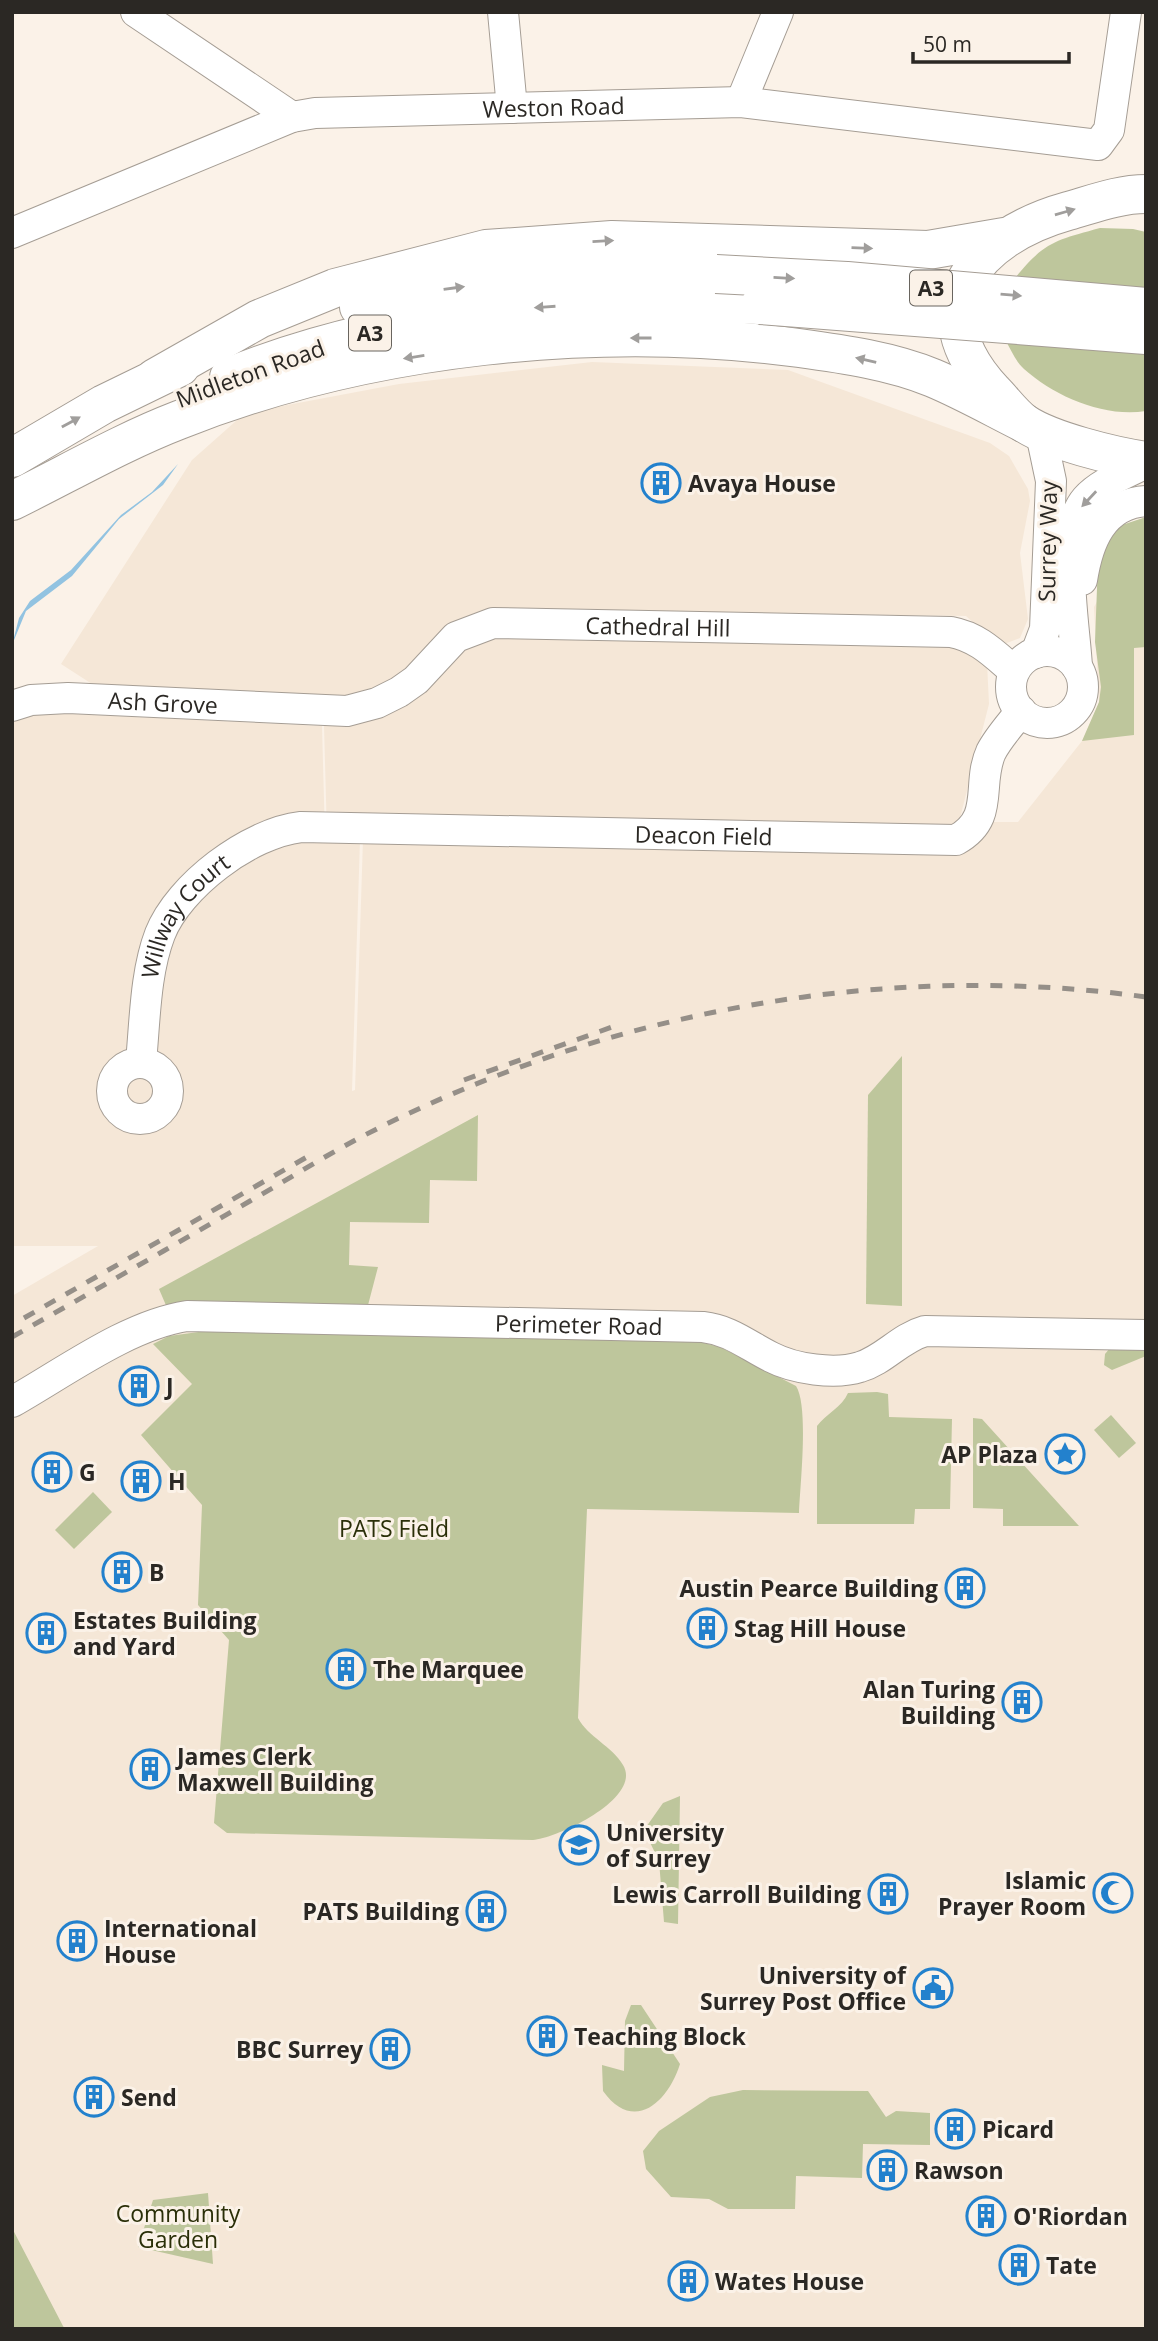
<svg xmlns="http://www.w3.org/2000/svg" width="1158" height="2341" font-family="'Open Sans',sans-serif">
  <rect width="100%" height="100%" fill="#fbf2e8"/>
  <g fill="#f5e7d7">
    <polygon points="592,362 788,370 990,443 1009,456 1028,489 1030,501 1020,553 1028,619 1020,638 999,646 966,616 565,610 482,618 377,691 313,703 92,684 61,664 192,460 245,413 399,384"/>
    <polygon points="1146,517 1146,2329 12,2329 12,1296 98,1246 12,1246 12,717 30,712 322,726 325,837 360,840 352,1091 355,1090 363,839 327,835 324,726 376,714 467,643 505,638 955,643 987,663 989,704 959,822 1018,822 1082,741 1099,703 1094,607"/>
  </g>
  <g fill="#bec69c">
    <path d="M1100,228L1133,229L1146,232V288L1016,277C1045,241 1057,240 1100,228Z"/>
    <path d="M1006,341L1146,354V411C1104,418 1054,396 1024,369C1016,362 1011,350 1006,341Z"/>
    <polygon points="1146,517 1146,647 1134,648 1134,735 1082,741 1099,702 1101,687 1095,642 1098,561 1107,540 1119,526"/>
    <polygon points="902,1056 902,1306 866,1304 868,1095"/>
    <polygon points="478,1115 477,1181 430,1180 429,1223 350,1222 349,1265 378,1267 367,1309 168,1310 159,1289"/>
    <path d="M206,1331L700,1342L720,1347L796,1386C809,1406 800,1486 799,1513L587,1509L578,1718C588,1737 612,1746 623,1765C643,1798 558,1838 533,1840L227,1833L214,1823L229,1640L198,1605L202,1505L141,1435L192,1384L153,1344L169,1336Z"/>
    <polygon points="1146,1344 1146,1356 1112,1370 1104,1365 1105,1354 1110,1348"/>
    <path d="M877,1392L888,1394L889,1417L952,1419L950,1509H915L914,1524H817V1426C826,1414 842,1407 848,1393Z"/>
    <polygon points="1111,1415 1136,1443 1119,1458 1094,1430"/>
    <polygon points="973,1418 982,1419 1079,1526 1003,1526 1003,1509 973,1508"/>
    <polygon points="93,1492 112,1512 74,1549 55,1530"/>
    <polygon points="680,1796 678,1924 664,1922 659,1861 644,1830 663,1803"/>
    <path d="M631,2005H641L680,2064C668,2102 634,2134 603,2091L602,2065L624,2071L625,2021Z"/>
    <polygon points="743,2090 868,2091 886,2117 896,2111 930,2113 930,2145 863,2144 862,2178 796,2176 795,2209 728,2209 709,2199 671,2197 646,2169 643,2151 659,2131 710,2097"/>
    <polygon points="208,2193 213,2264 138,2247 153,2200"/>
    <polygon points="12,2228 63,2326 65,2329 12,2329"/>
  </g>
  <polygon fill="#92c3e1" points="178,464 163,485 119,519 72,576 26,611 12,645 19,618 30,601 71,570 121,515 152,492"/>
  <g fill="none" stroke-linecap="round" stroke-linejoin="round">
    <g stroke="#a59d94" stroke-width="32">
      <g id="minor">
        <polyline points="136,12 292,117"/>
        <polyline points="503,12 512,108"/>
        <polyline points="741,102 778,12"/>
        <path id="s1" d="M12,233L292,117L315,113L741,102L1098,145L1109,130L1126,12"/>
        <path d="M1082,580C1088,542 1102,504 1146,501"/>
        <circle cx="1047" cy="687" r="36"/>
        <polyline points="1036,653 1045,629 1051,481 1040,429"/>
        <path d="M1077,667C1075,625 1057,532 1086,499C1100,483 1127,473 1146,463"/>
        <path id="s2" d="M12,706L31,700L68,698L347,711L377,703L399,692L416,680L456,637L493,623L951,632C978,637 994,654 1014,671"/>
        <path id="s3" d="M141,1062C145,1021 145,973 160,934C179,886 249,833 301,827L956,840C996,818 976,785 991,752C998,738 1011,724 1021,711"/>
        <circle cx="140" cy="1091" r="28"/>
        <path id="s4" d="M12,1402C65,1372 128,1325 187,1316L703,1327C730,1330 747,1345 771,1357C794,1369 835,1375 860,1367C884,1360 900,1338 925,1331L1146,1335"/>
      </g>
    </g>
    <g stroke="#a59d94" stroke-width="40">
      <path id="major" d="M1146,194C1119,194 1093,204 1068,211C975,237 915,308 994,392C1003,401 1013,415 1024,423C1051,441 1113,456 1146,461"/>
    </g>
    <g stroke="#a59d94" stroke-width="40">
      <g id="highway">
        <path d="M359,307C476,279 596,273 716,274"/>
        <path d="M229,377C398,308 580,299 760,305"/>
        <polyline points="155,378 259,319 335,288 486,249 612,240 928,250 1004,237"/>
        <polyline points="12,458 104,404 180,367"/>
        <path d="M12,501C67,474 122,442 179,420C368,345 599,321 799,348C843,354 892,361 933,378C964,391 994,408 1024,423"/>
      </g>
    </g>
    <use href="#minor" stroke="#fff" stroke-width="30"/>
    <use href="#major" stroke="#fff" stroke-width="38"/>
    <use href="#highway" stroke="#fff" stroke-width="38"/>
    <g stroke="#958f88" stroke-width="5" stroke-dasharray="12 12" stroke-linecap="butt">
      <polyline points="464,1080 615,1026"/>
      <polyline points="24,1318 307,1157"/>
      <path d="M12,1337C92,1292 171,1247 250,1201C287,1180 323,1157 361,1137C600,1013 878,960 1146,997"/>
    </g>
    <g stroke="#a59d94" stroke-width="40" stroke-linecap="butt">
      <g id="highway-bridge">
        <polyline points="716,274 847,281 1146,307"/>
        <polyline points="760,305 1146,335"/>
      </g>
    </g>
    <use href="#highway-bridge" stroke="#fff" stroke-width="38"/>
  </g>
  <defs><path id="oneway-solid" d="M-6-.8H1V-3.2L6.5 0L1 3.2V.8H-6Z" transform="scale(1.75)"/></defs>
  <g fill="#a09e9c">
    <use href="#oneway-solid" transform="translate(1065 212) rotate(-16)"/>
    <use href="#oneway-solid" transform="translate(603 241) rotate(-3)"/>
    <use href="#oneway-solid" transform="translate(862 248) rotate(2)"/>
    <use href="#oneway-solid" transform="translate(784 278) rotate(3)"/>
    <use href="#oneway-solid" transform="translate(454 288) rotate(-8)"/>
    <use href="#oneway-solid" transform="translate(1011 295) rotate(5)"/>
    <use href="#oneway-solid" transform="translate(545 307) rotate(176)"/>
    <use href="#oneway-solid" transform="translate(641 338) rotate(180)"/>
    <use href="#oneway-solid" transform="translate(414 357) rotate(171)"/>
    <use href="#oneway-solid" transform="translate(866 360) rotate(-167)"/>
    <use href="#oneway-solid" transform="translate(71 422) rotate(-29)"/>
    <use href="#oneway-solid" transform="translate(1089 499) rotate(133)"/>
  </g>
  <defs>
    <g id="building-ring" transform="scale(2.0125)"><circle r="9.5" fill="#fbf2e8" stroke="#2381cd" stroke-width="1.5"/><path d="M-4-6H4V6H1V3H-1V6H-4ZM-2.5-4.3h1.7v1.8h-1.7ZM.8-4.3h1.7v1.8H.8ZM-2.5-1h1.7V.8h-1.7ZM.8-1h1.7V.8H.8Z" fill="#2381cd"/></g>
    <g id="sight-ring" transform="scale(2.0125)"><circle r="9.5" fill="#fbf2e8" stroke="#2381cd" stroke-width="1.5"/><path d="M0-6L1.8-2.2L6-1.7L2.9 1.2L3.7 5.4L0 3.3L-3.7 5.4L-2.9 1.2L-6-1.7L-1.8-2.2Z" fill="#2381cd"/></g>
    <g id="university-ring" transform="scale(2.0125)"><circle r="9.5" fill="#fbf2e8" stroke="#2381cd" stroke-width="1.5"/><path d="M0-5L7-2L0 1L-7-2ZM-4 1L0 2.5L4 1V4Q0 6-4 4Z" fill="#2381cd"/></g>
    <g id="mosque-ring" transform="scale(2.0125)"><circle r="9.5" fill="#fbf2e8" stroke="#2381cd" stroke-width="1.5"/><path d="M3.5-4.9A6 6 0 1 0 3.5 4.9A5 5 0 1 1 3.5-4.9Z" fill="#2381cd"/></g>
    <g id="civic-ring" transform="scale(2.0125)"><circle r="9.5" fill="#fbf2e8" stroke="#2381cd" stroke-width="1.5"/><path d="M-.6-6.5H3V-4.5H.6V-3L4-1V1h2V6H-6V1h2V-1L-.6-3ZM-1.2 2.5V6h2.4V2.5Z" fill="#2381cd"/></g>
  </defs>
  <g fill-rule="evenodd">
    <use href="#building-ring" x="661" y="483"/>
    <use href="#building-ring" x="139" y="1386"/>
    <use href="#sight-ring" x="1065" y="1454"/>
    <use href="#building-ring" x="52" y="1472"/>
    <use href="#building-ring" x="141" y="1481"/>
    <use href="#building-ring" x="122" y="1572"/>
    <use href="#building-ring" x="965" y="1588"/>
    <use href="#building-ring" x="707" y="1628"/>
    <use href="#building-ring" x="46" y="1633"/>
    <use href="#building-ring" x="346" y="1669"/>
    <use href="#building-ring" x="1022" y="1702"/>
    <use href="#building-ring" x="150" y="1769"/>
    <use href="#university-ring" x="579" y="1845"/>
    <use href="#mosque-ring" x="1113" y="1893"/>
    <use href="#building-ring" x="888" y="1894"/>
    <use href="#building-ring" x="486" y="1911"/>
    <use href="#building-ring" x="77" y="1941"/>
    <use href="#civic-ring" x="933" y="1988"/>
    <use href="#building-ring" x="547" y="2036"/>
    <use href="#building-ring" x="390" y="2049"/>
    <use href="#building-ring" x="94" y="2097"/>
    <use href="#building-ring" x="955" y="2129"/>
    <use href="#building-ring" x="887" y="2170"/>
    <use href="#building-ring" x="986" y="2216"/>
    <use href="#building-ring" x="1019" y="2265"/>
    <use href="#building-ring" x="688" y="2281"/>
  </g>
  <g text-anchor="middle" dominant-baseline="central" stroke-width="6" stroke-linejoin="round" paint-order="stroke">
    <g fill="#fbf2e8" stroke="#69655f" stroke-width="2">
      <rect x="910" y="270.5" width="42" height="35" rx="5"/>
      <rect x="349" y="315.5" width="42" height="35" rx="5"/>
    </g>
    <g font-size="21" font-weight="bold" fill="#2b2824">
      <text x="931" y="288">A3</text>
      <text x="370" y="333">A3</text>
    </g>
    <g font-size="23" fill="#2b2824" stroke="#fbf2e8">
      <text stroke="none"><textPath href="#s1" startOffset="565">Weston Road</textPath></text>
      <text transform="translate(250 373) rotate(-20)">Midleton Road</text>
      <text transform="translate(1047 541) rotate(-89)">Surrey Way</text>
      <text stroke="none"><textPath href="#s2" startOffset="676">Cathedral Hill</textPath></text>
      <text stroke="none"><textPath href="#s2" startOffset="152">Ash Grove</textPath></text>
      <text stroke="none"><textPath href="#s3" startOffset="716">Deacon Field</textPath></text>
      <text stroke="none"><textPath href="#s3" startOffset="158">Willway Court</textPath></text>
      <text stroke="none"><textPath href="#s4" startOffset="588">Perimeter Road</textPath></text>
    </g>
    <g font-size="23" font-weight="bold" fill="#2b2824" stroke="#fbf2e8" text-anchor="start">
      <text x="688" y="483">Avaya House</text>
      <text x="166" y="1386">J</text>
      <text x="1038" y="1454" text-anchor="end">AP Plaza</text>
      <text x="79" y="1472">G</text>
      <text x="168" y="1481">H</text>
      <text x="149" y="1572">B</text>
      <text x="938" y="1588" text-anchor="end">Austin Pearce Building</text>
      <text x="73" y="1620">Estates Building<tspan x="73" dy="26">and Yard</tspan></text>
      <text x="734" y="1628">Stag Hill House</text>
      <text x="373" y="1669">The Marquee</text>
      <text x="995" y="1689" text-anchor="end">Alan Turing<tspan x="995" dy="26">Building</tspan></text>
      <text x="177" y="1756">James Clerk<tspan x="177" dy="26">Maxwell Building</tspan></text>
      <text x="606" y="1832">University<tspan x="606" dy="26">of Surrey</tspan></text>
      <text x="1086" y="1880" text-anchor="end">Islamic<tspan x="1086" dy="26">Prayer Room</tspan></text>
      <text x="861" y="1894" text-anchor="end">Lewis Carroll Building</text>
      <text x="459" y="1911" text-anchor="end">PATS Building</text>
      <text x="104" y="1928">International<tspan x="104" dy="26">House</tspan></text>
      <text x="906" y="1975" text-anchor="end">University of<tspan x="906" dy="26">Surrey Post Office</tspan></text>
      <text x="574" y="2036">Teaching Block</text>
      <text x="363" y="2049" text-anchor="end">BBC Surrey</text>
      <text x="121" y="2097">Send</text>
      <text x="982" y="2129">Picard</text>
      <text x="914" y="2170">Rawson</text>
      <text x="1013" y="2216">O'Riordan</text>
      <text x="1046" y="2265">Tate</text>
      <text x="715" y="2281">Wates House</text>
    </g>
    <g font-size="23" fill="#2a2f08" stroke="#fbf2e8">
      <text x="394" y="1528">PATS Field</text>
      <text x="178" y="2213">Community<tspan x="178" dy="26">Garden</tspan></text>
    </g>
  </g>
  <rect width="1158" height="2341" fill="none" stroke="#2b2824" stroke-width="28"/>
  <path d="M913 52v10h156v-10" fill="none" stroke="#2b2824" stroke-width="3.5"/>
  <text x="923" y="52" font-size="21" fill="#2b2824" stroke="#fbf2e8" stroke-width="5" paint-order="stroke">50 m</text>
</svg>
